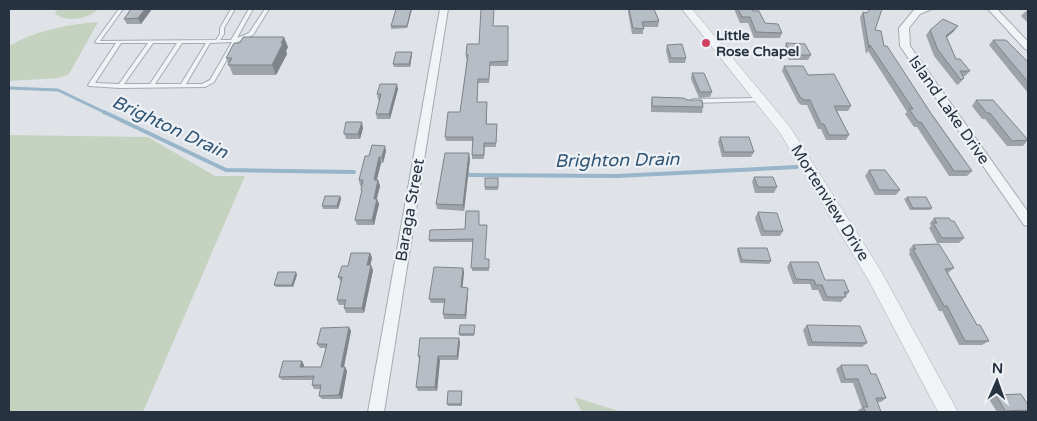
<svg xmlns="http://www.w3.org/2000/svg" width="1037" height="421" font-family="'Varela Round',sans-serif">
  <rect width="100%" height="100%" fill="#dfe3e8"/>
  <g fill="#c6d2c0">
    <path d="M57,9H98C89,19 67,23 55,14Z"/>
    <path d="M98,22L69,74L59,78L9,81V46C34,31 68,24 98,22Z"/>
    <polygon points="9,135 148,137 215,176 245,176 143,412 9,412"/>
    <polygon points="574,397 622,412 582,412"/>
  </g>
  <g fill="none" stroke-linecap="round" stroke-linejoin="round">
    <polyline stroke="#99b5c9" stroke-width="3" points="9,88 58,90 106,113"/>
    <g stroke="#99b5c9" stroke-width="4">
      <polyline points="104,112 226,170 354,172"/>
      <polyline points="464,175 617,176 797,167"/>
    </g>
    <g stroke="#a4aab2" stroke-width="2">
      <g id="service">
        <path d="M119,9H123L100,41L216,40L220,34V28L231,9H235L224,28V34L220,40H231L249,9H253L237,38L249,33L265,9H269L253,35L237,42L214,82L205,87L120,88L89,86L88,85L116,43H97L95,42ZM232,42L210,80L202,84H186L210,43ZM121,43H148L119,84L95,83ZM153,43H177L150,84H124ZM182,43H206L181,84H155Z"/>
        <polygon points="761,98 763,99 763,101 693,103 690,101 693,99"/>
      </g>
    </g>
    <g stroke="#a4aab2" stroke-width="2">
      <g id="minor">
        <polygon points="440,9 448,9 384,412 368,412"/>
        <polygon points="919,9 932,9 920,14 909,28 910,46 1028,212 1028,226 1024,225 900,46 899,28 914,10"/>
        <polygon points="988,9 997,9 1028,42 1028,50 1025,49"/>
      </g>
    </g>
    <g stroke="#a4aab2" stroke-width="1">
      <polygon id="tertiary" points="682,9 692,9 790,127 881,271 958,412 938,412 869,281 780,133"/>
    </g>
    <use href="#service" fill="#f1f4f7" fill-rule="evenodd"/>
    <use href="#minor" fill="#f1f4f7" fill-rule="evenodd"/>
    <use href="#tertiary" fill="#f1f4f7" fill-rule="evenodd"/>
  </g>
  <g fill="#9da3a9">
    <polygon points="131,9 152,9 141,24 127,24 124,19"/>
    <polygon points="412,9 407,28 391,29 391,26"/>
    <polygon points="628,9 654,9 659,21 658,27 643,27 643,34 632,34 628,12"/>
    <polygon points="734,9 752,9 765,23 782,33 780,38 754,38 748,23 740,23"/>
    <polygon points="1026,11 1028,11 1028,23 1021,16"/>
    <polygon points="863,12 875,30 884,46 972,171 967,176 949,176 917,127 914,127 905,114 907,112 868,51 866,54 860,17"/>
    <polygon points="494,26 508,26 508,66 490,66 489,83 478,83 477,102 487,106 487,124 497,124 496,147 485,147 484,159 472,159 472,141 446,141 445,137 460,112 467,59 466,59 466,55 479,44"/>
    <polygon points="930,30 954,31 946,38 956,59 970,71 965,76 963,76 964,78 959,84 957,85 934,56 926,35"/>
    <polygon points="993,40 1028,62 1028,93 989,45"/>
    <polygon points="786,43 811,55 808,60 789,60 784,49"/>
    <polygon points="667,45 686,58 685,63 669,63 666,51"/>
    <polygon points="288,47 286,51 287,54 276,75 233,75 226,58"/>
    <polygon points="412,52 412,54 410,67 394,67 393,64"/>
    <polygon points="784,66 808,75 851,106 848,111 837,111 849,135 846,140 826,140 821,129 818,129 807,105 801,105 798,102 782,71"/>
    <polygon points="692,73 712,92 710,97 699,98 691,79"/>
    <polygon points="398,89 390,119 377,119 376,114 379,100 378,100 377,94"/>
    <polygon points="652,97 688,100 703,107 702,113 651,112 651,103"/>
    <polygon points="976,100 1028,140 1023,146 1007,146 985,119 982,119 972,106"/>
    <polygon points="363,128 360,139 346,139 344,131"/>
    <polygon points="720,137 754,152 751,157 722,157 718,142"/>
    <polygon points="386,151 383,163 381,163 377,180 378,180 380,186 377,199 379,204 374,225 357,225 355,220 362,193 361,190 362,186 360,186 359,180 369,156"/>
    <polygon points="470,159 464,211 437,209 436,204"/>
    <polygon points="869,170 900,190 896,195 875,195 865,176"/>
    <polygon points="754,177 777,187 774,193 755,193 752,182"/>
    <rect x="485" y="178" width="13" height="12"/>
    <polygon points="340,196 341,199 338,209 323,209 322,206"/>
    <polygon points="907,197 932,208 930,210 910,210 904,199"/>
    <polygon points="758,212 783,231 780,236 761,236 755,218"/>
    <polygon points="934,218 964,238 959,243 937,243 929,228 931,226 930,223"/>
    <polygon points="479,225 485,259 489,259 489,271 472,271 473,242 430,242 429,240"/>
    <polygon points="913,245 954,268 948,273 977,325 989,341 982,345 959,345 942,311 939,311 909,254 910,252 909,250"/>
    <polygon points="738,248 771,261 769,264 740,263 737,250"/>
    <polygon points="370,253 372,258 370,265 373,270 364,313 346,313 344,308 345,305 339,305 337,300 341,282 338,277 348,266"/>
    <polygon points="790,262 825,280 849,292 841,302 823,301 818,290 812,290 810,284 793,284 787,267"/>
    <polygon points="463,268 464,273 462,287 468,292 466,319 444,319 443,314 444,303 431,303 429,299"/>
    <polygon points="297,275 293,287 276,287 274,285"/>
    <polygon points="807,325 867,343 862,347 808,346 803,330"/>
    <polygon points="349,327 351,331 344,367 345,367 347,371 342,399 322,399 319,396 321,389 314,389 312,385 313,380 282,380 279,377 304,365 304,367 321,367 326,348 320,348 317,344"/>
    <polygon points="475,327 474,336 460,336 459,334"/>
    <polygon points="460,342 458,360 440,360 437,391 418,391 416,387 419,360 418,356"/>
    <polygon points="841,365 871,374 886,398 881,402 877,402 881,412 859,412 858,410 862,408 853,383 841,383 836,369"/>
    <polygon points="462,393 462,406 448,406 447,404"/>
    <polygon points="996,395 1028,405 1028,411 1026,412 997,412 989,399"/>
  </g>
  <g fill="#7f848a">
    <polygon points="145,9 152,9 141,24 138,18"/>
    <polygon points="411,9 412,9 407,28 407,26"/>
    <polygon points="958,26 954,31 942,41 946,36"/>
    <polygon points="284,37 288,47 286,51 287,54 276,75 272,65"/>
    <polygon points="412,52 412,54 410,67 409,64"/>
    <polygon points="397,84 398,89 390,119 389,114"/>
    <polygon points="362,122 363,128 360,139 358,134"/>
    <polygon points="385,146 386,151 383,163 382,157"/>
    <polygon points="469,153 470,159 464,211 463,205"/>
    <polygon points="379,157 381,163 375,186 374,180"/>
    <polygon points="378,180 380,186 375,204 374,199"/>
    <polygon points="340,196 341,199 338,209 337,206"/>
    <polygon points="377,199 379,204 374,225 372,220"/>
    <polygon points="370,253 372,258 369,270 367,265"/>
    <polygon points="371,265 373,270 364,313 362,308"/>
    <polygon points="463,268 464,273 462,292 461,287"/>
    <polygon points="296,272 297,275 293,287 292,285"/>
    <polygon points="468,288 468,292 466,319 465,315"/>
    <polygon points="349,327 351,331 343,371 341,367"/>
    <polygon points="459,338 460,342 458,360 457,356"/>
    <polygon points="438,356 440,360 437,391 435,387"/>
    <polygon points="302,361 304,365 303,371 300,367"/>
    <polygon points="345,367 347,371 342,399 339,395"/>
  </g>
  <g fill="#b6bdc5" stroke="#7f848a">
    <polygon points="131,9 145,9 138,18 124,19"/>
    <polygon points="396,9 411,9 407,26 391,26"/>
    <polygon points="481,9 494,9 493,26 508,26 508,61 490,62 489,79 478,79 477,102 487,102 486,124 497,124 496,143 484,143 484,155 472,155 473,137 445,137 448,112 460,112 468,55 466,55 467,44 479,44"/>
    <polygon points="629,9 654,9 659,21 642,22 644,29 633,28"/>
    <polygon points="738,9 752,9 753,11 759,11 765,23 778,24 782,33 756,32 750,17 742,17"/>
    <polygon points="870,9 882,9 875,30 881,31 884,46 887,46 932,115 972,171 954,171 921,122 918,122 909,109 913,109 870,45 869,48 863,12 867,13"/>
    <polygon points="943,19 958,26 946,36 956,59 960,59 970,71 960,71 964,78 961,80 938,50 930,30"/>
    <polygon points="243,37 284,37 281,43 283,43 272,65 228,65 232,58 226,58 234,43 240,43"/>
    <polygon points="993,40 1006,40 1028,62 1028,82"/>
    <polygon points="786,43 805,44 811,55 791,55"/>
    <polygon points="682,44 686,58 671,58 667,45"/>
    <polygon points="396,52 412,52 409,64 393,64"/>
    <polygon points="784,66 803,66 808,75 834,74 851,106 834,106 849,135 829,135 824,124 821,124 810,100 804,100 800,97"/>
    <polygon points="692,73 704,73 712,92 700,92"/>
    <polygon points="380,84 397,84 389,114 376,114 381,94 377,94"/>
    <polygon points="652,97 683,98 688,100 702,100 703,107 652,106"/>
    <polygon points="976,100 993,100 1028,140 1012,141 990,113 987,113"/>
    <polygon points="346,122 362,122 358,134 344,134 344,131"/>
    <polygon points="720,137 749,137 754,152 724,152"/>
    <polygon points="372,145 385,146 382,157 379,157 374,180 378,180 374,199 377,199 372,220 355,220 362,190 361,190 363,180 359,180 365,156 369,156"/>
    <polygon points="445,153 469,153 463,205 436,204"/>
    <polygon points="869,170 885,170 900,190 879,190"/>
    <polygon points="754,177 773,177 777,187 758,187"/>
    <rect x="485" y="178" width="13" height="9"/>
    <polygon points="325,196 340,196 337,206 322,206"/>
    <polygon points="907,197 926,197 932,208 913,208"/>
    <polygon points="466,211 479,211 479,225 487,225 485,259 489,259 489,268 471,268 473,239 429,240 430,230 465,229"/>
    <polygon points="758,212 777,213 783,231 764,231"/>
    <polygon points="934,218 949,218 951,221 954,221 964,238 942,238 933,223 937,223"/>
    <polygon points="939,244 954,268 945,269 977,325 980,325 989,341 965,341 947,306 944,306 913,249 916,249 913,245"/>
    <polygon points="738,248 767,248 771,261 742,260"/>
    <polygon points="351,253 370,253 367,265 371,265 362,308 344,308 346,300 337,300 342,277 338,277 342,266 348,266"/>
    <polygon points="790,262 818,262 825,280 844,280 849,292 844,292 846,297 827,297 822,285 816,285 814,280 796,279"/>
    <polygon points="434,267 463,268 461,287 468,288 465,315 443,314 445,299 429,299"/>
    <polygon points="278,272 296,272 292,285 274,285"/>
    <polygon points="460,325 475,325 474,334 459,334"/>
    <polygon points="807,325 860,326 867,343 812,342"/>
    <polygon points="349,327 341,367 345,367 339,395 319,396 321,385 312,385 314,376 279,377 283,361 302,361 300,367 321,367 327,344 317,344 321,328"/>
    <polygon points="420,338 459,338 457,356 438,356 435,387 416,387 420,356 418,356"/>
    <polygon points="841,365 867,365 871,374 876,374 886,398 876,398 881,412 866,412 863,407 868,407 858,379 845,379"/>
    <polygon points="448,391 462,391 461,404 447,404"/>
    <polygon points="1021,394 1028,405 1028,410 1005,411 996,395"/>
  </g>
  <circle fill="#d04164" stroke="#eef2f6" stroke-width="2" cx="706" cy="43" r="5"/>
  <g text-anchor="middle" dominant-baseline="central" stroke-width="4.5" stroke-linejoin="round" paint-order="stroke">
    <g font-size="14" font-weight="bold" fill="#273240" stroke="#eef2f6" text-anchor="start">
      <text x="716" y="35">Little<tspan x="716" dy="16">Rose Chapel</tspan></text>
    </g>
    <g font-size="16" fill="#273240" stroke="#eef2f6">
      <text transform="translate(949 110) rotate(55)">Island Lake Drive</text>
      <text transform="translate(830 203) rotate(58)">Mortenview Drive</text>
      <text transform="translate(410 210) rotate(-80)">Baraga Street</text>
    </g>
    <g font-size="18" font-style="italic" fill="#315574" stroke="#eef2f6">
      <text transform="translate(170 127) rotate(25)">Brighton Drain</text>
      <text transform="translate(617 160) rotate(-1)">Brighton Drain</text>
    </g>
  </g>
  <rect width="1037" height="421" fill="none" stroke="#273240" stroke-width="20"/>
  <g transform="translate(997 381) rotate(2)" stroke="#eef2f6" stroke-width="4" paint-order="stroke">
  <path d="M0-4L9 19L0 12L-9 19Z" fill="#273240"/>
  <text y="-8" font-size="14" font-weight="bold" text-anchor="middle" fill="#273240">N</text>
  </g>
</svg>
